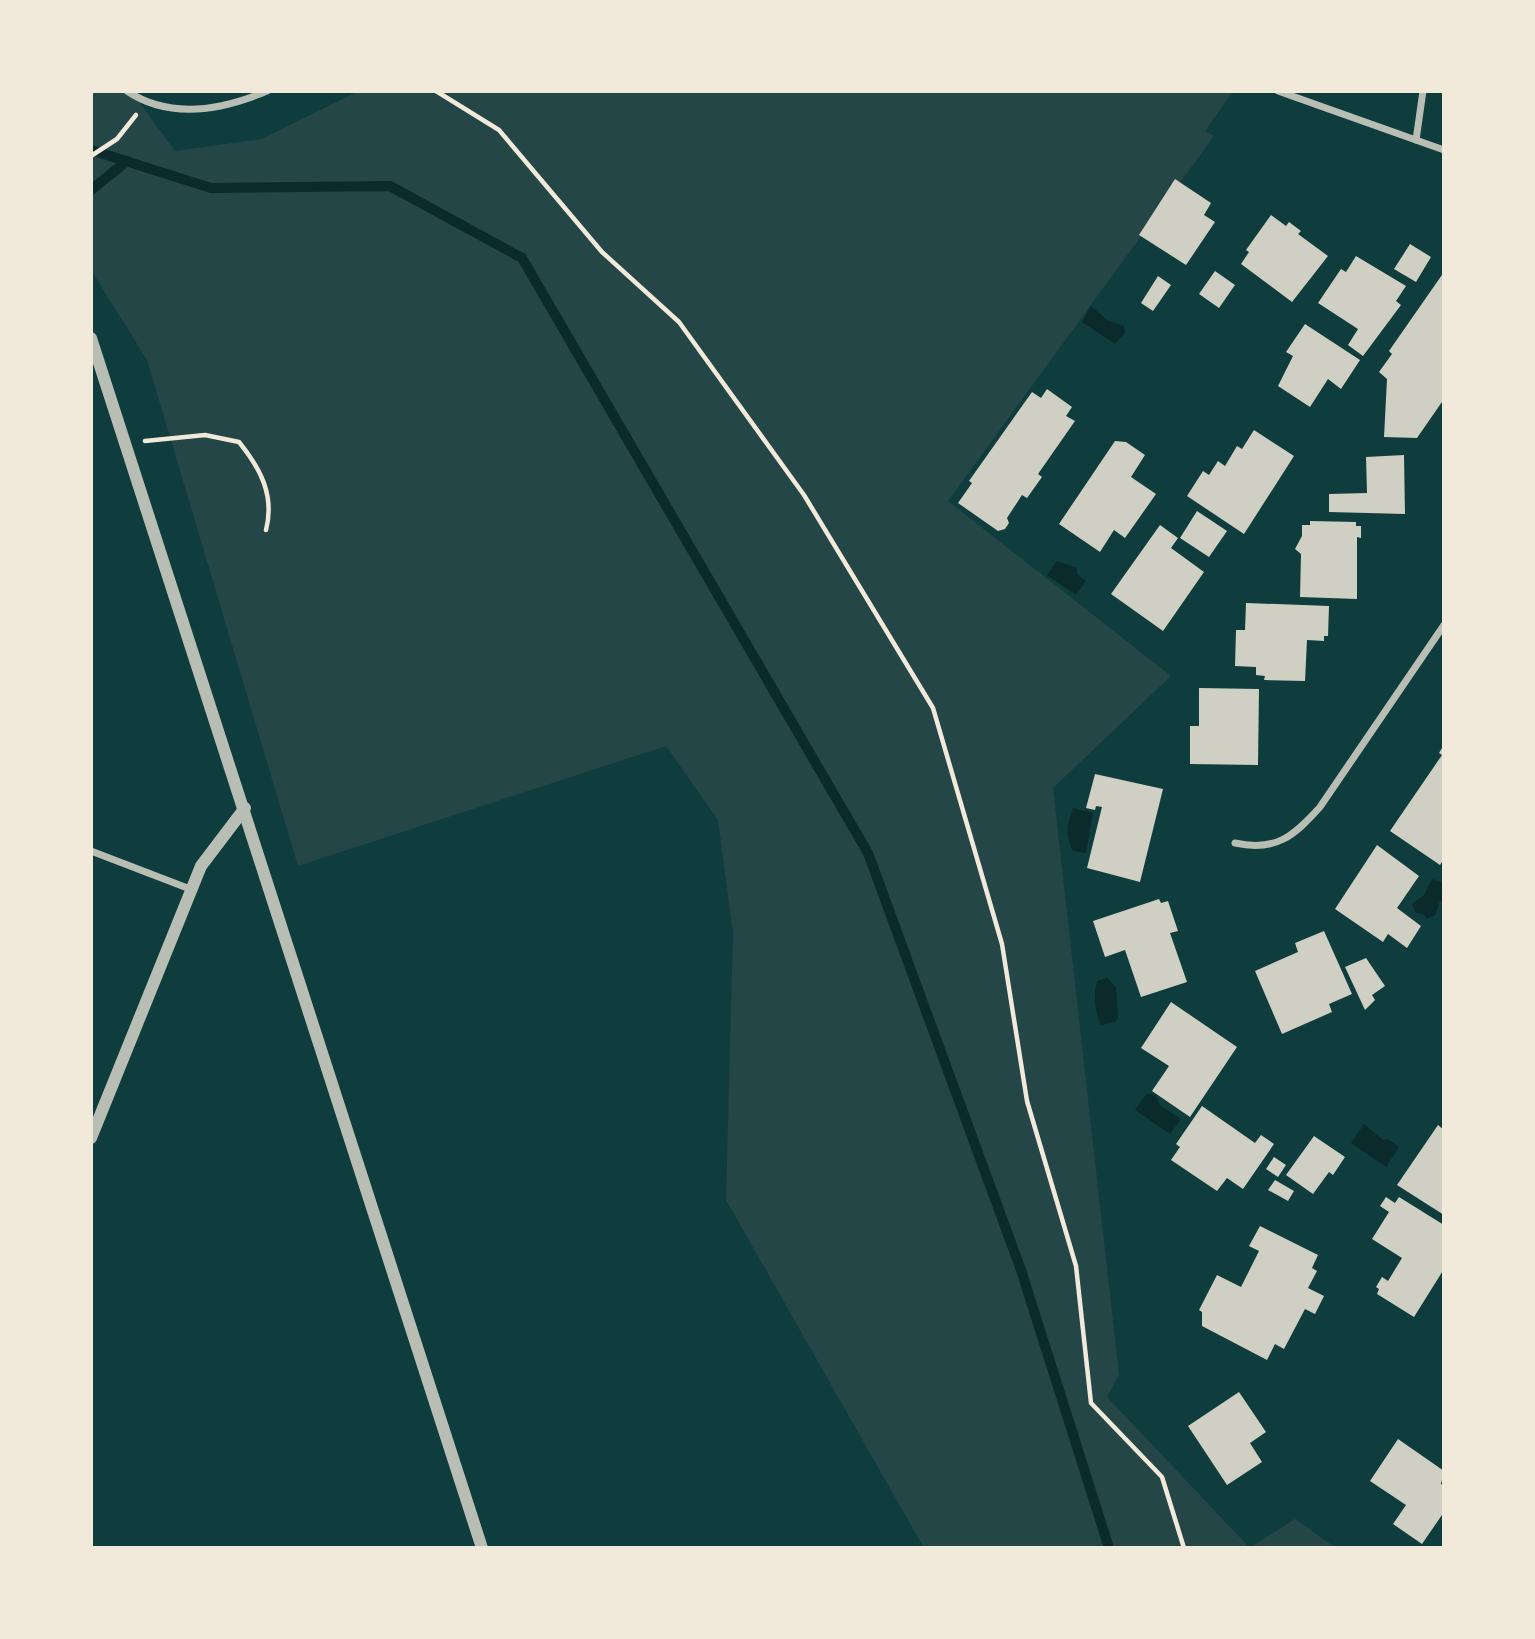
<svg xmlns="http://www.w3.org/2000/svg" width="1535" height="1639" font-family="'IBM Plex Sans',sans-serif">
  <rect width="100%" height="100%" fill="#0f3d3e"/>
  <polygon fill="#244646" points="91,91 131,91 175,151 262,139 359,91 1232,92 1205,131 1214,136 948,501 1171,676 1053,788 1119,1375 1107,1397 1250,1548 1295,1519 1336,1548 924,1548 726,1200 733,933 718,820 666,746 298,866 147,360 91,270"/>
  <g fill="#0a2a2b">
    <polygon points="1091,306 1107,320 1124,326 1125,333 1115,344 1082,322"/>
    <polygon points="1057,561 1077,568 1077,574 1086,581 1076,595 1047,575"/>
    <path d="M1073,808L1093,813L1086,853L1073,851C1065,834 1067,825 1073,808Z"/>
    <polygon points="1432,879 1444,883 1444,900 1440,901 1435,915 1427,919 1423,914 1416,913 1412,904 1424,895"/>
    <path d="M1107,978L1116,987L1118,1018L1115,1022L1101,1025C1095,1014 1093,993 1097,981Z"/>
    <polygon points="1146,1094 1155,1095 1161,1106 1181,1119 1170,1134 1135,1110"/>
    <polygon points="1364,1124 1383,1140 1388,1139 1399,1147 1386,1167 1351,1143"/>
  </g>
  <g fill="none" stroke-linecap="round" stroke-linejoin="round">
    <g stroke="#0a2a2b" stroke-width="10">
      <polyline points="91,150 211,188 390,186 522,258 868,853 1021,1270 1109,1548"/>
      <polyline points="91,190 127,161"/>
    </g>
  </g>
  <g fill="#cfcfc3">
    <polygon points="1175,179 1211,203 1204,215 1215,222 1186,265 1139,235"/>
    <polygon points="1271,215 1286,226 1289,222 1301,231 1298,234 1328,256 1292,302 1241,264 1249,252 1246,250"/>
    <polygon points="1410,244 1431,257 1416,282 1394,269"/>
    <polygon points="1356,256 1406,286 1396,301 1401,305 1363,356 1348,345 1358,329 1318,303 1341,269 1346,272"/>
    <polygon points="1215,271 1235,285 1219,308 1199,294"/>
    <polygon points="1444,272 1444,399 1417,438 1384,437 1387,379 1379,372 1392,354 1389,351"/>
    <polygon points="1158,276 1171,285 1153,311 1141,303"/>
    <polygon points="1305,324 1360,360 1341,389 1328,379 1310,407 1278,386 1293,356 1286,352"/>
    <polygon points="1047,389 1072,407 1066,416 1075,421 1038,474 1042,477 1027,498 1022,495 1007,518 1009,523 1005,529 998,531 958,503 972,483 969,481 1032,392 1041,398"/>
    <polygon points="1254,430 1294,456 1244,534 1187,496 1203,471 1209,475 1218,461 1225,466 1237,446 1242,449"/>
    <polygon points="1115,441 1126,442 1145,455 1131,477 1156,494 1125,538 1114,530 1100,552 1059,524"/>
    <polygon points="1404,455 1405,514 1329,512 1329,494 1367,493 1366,457"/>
    <polygon points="1197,511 1227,531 1209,557 1180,538"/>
    <polygon points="1310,521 1356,522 1356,526 1361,526 1361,538 1357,537 1357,599 1300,597 1301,554 1295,549 1302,536 1302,525 1310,525"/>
    <polygon points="1160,525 1178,538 1171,548 1204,572 1163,631 1111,594"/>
    <polygon points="1246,603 1329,606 1328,636 1324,636 1324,641 1307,640 1305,681 1264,680 1265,676 1256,675 1256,667 1235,666 1236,630 1245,630"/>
    <polygon points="1199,688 1259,689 1258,765 1190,764 1190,726 1199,726"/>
    <polygon points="1444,745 1444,859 1440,865 1390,831 1442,755 1439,753"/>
    <polygon points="1095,774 1163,789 1140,882 1087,868 1102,807 1096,806 1095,810 1086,808"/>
    <polygon points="1377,845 1419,876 1397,908 1421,926 1407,948 1388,934 1383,942 1335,909"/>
    <polygon points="1159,899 1161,903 1168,901 1178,931 1170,933 1187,982 1141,997 1125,950 1105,957 1093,921"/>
    <polygon points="1324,931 1352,994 1329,1004 1332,1012 1282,1034 1255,971 1298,952 1295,943"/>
    <polygon points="1366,958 1385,986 1372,995 1375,1000 1365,1010 1345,967"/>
    <polygon points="1171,1002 1237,1047 1190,1117 1152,1091 1169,1066 1141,1048"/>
    <polygon points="1202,1106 1255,1143 1261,1135 1274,1144 1243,1189 1227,1178 1217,1191 1171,1160 1180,1147 1176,1144"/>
    <polygon points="1438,1125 1444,1130 1444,1215 1397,1185"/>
    <polygon points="1314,1136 1345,1157 1333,1175 1329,1172 1313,1194 1286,1175"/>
    <polygon points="1274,1157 1286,1165 1278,1177 1266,1169"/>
    <polygon points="1275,1180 1294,1191 1288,1201 1268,1190"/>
    <polygon points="1386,1197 1395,1203 1399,1197 1444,1225 1444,1269 1414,1317 1377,1294 1379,1289 1376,1287 1382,1277 1388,1281 1402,1258 1372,1239 1389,1212 1380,1206"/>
    <polygon points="1260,1226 1318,1255 1312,1268 1317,1271 1308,1288 1324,1296 1315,1314 1305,1309 1284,1349 1275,1344 1267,1360 1202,1326 1202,1312 1199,1310 1217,1275 1241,1287 1259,1251 1249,1246"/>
    <polygon points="1239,1392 1266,1432 1250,1443 1262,1462 1227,1485 1188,1426"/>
    <polygon points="1398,1439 1444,1471 1441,1484 1444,1486 1444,1512 1422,1544 1393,1524 1406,1505 1370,1481"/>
  </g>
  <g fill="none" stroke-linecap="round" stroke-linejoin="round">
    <g stroke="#f1e9da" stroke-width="4.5">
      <polyline points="436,91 499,130 602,252 679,322 804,495 933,708 1002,944 1027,1101 1076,1266 1091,1403 1162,1477 1184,1548"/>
      <polyline points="91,156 117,139 136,115"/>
      <path d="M145,441L205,435L239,442C260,468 275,495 266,530"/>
    </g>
    <g stroke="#b8beb3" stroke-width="7">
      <path d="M127,91C170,120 222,110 267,91"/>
      <polyline points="1278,91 1444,150"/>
      <polyline points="1416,140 1423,91"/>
      <path d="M1235,843C1276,852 1294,836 1320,807L1444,625"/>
      <polyline points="91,851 190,889"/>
    </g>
    <g stroke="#b8beb3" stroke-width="12">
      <polyline points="91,338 482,1548"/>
      <polyline points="91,1138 201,866 245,808"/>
    </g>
  </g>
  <rect width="1535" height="1639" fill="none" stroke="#f1e9da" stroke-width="186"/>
</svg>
